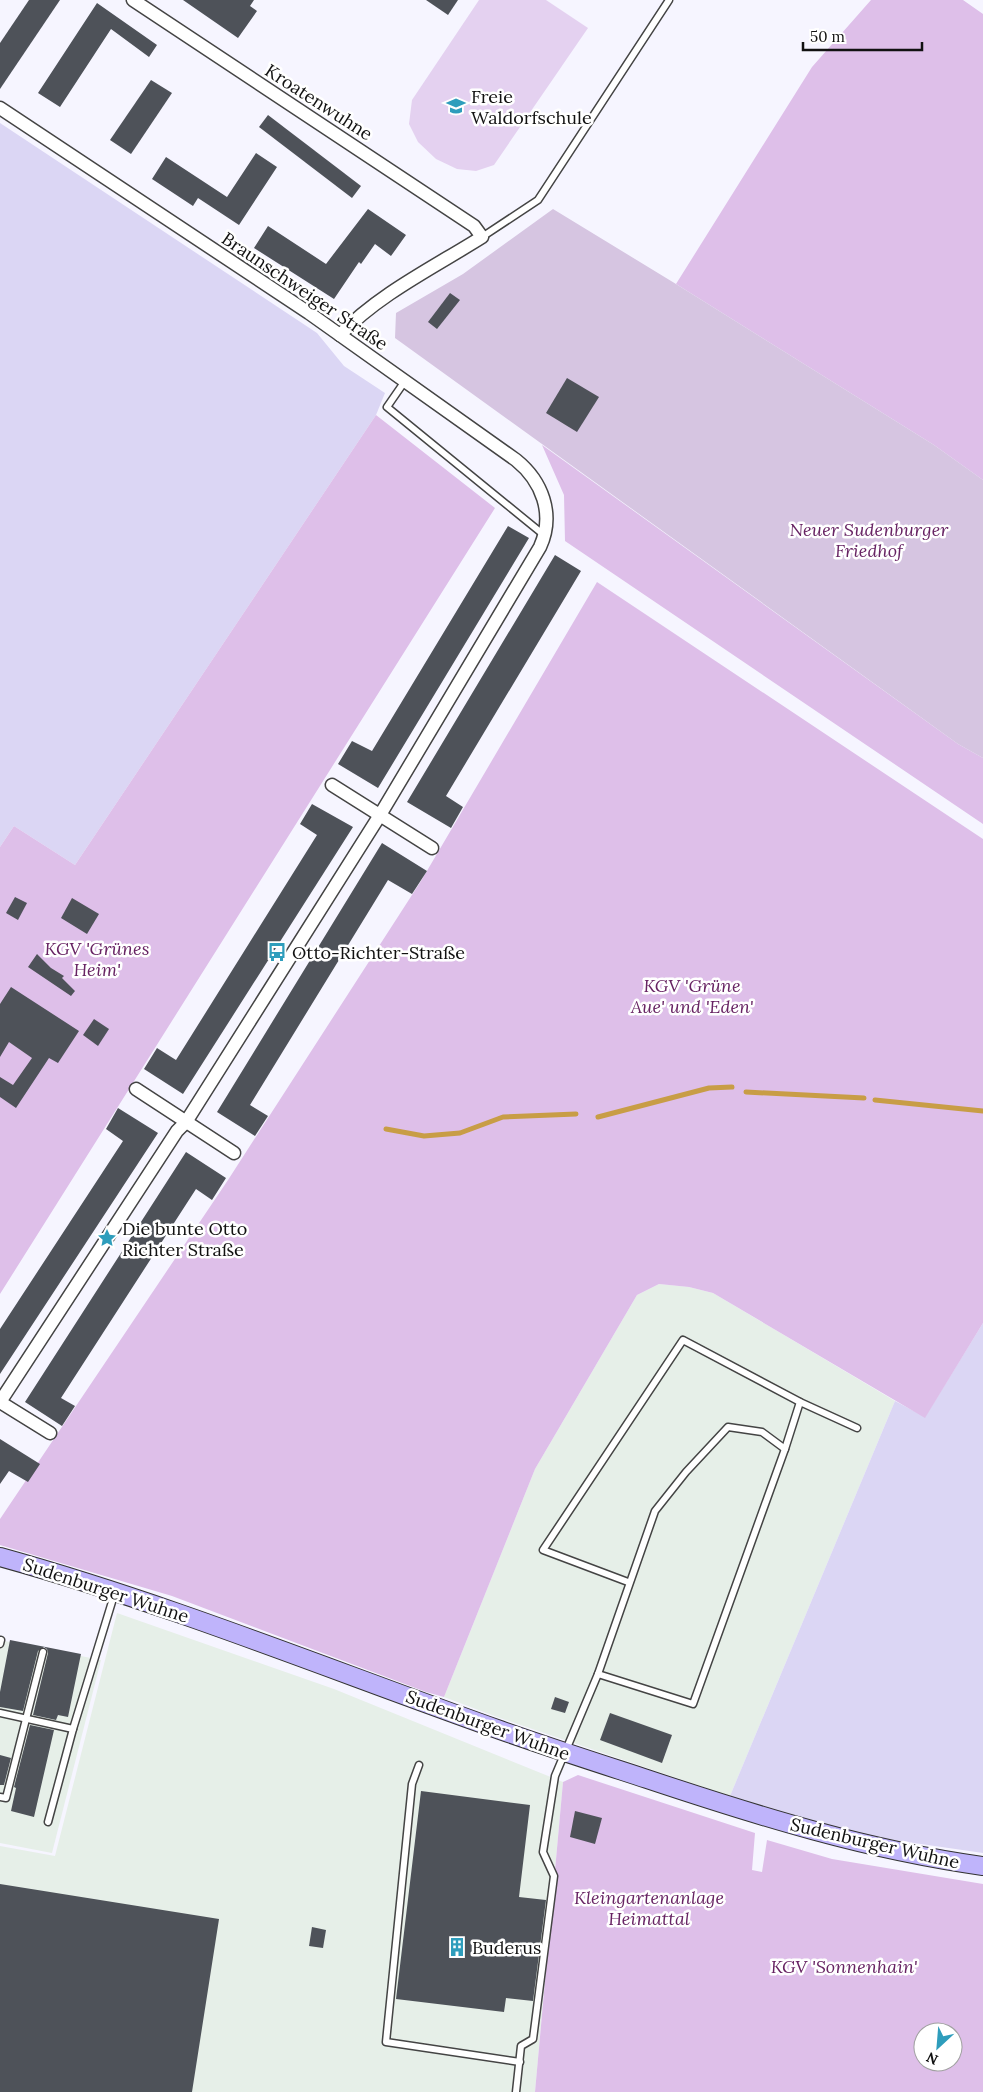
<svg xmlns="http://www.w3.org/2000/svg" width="983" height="2092" font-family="Lora,serif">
  <rect width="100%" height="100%" fill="#f6f5ff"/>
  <g fill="#e6efe8">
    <polygon points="659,1284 689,1287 713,1293 895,1401 730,1796 497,1717 444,1697 535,1469 637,1295"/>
    <polygon points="117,1613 334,1689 563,1782 535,2092 0,2092 0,1846 55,1856"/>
    <polygon points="0,1640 101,1660 52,1853 0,1843"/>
  </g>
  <g fill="#dbd6f4">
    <polygon points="0,123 317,333 344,366 385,393 376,415 75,865 14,826 0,847"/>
    <polygon points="983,1323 983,1853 859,1835 730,1796 895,1401 925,1417"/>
  </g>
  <g fill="#debfe9" fill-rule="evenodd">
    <polygon points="871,0 963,0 983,14 983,480 934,445 676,284 812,67"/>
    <polygon points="376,415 495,508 0,1294 0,847 14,826 75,865"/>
    <polygon points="542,445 958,744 983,758 983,824 565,541 564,495"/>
    <polygon points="597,582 983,839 983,1323 925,1418 713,1293 689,1287 659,1284 637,1295 535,1469 444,1697 426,1692 172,1596 0,1545 0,1519 228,1180 421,881"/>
    <path d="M578,1775L755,1833L752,1870L762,1872L767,1840L832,1859L983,1884V2092H535L563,1782ZM923,2032H953V2062H923Z"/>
  </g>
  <polygon fill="#d6c5e1" points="553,209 676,284 934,445 983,480 983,758 958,744 395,338 396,313 463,274"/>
  <polygon fill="#e4d1f0" points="479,0 546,0 588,28 494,165 476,171 457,169 436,159 418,142 409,124 412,100"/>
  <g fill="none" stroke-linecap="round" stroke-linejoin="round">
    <g stroke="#c89d46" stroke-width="5">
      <polyline points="746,1092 864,1098"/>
      <polyline points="875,1100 983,1111"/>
      <polyline points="598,1117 709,1088 732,1087"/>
      <polyline points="386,1129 424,1136 460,1133 503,1117 576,1114"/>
    </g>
  </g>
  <g fill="#4e5259">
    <polygon points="29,0 60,0 0,89 0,43"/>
    <polygon points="183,0 254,0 250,6 257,11 238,38"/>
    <polygon points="426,0 458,0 448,15"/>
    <polygon points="97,3 157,45 149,57 111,29 60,107 38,93"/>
    <polygon points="151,80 172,93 131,154 110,140"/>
    <polygon points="268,115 361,186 352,198 259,127"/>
    <polygon points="256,153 277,167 239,225 198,198 193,206 152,179 166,157 227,197"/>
    <polygon points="368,209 406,235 391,256 375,244 361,264 359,262 334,299 254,248 268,226 326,264"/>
    <polygon points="450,293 460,300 437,329 428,322"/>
    <polygon points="567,378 599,397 577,432 546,413"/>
    <polygon points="508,526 529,538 378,788 338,764 352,741 372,751"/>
    <polygon points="555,555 581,571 446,796 463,807 451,828 407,802"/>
    <polygon points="312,804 353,827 183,1094 144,1069 157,1048 176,1060 317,835 300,824"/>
    <polygon points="382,843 427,871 412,894 388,880 250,1105 268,1116 255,1136 217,1112"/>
    <polygon points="15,897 27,903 18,920 6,913"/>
    <polygon points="72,898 99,914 87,934 61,918"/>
    <polygon points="37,954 51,968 64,976 62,978 75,991 71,996 28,967"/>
    <polygon points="11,987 79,1031 58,1063 49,1058 16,1108 0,1097 0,1077 13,1085 32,1058 9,1042 0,1057 0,1004"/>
    <polygon points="94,1019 109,1029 98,1046 83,1035"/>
    <polygon points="118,1108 158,1133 0,1374 0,1329 123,1141 106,1129"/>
    <polygon points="186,1152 226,1178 212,1200 196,1189 61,1398 75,1406 62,1426 25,1402"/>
    <polygon points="0,1439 40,1464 28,1482 9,1471 0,1484"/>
    <polygon points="10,1640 81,1654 68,1717 58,1715 56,1720 33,1715 48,1653 47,1649 44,1647 38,1651 23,1711 0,1707 0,1692"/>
    <polygon points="555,1697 569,1702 565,1713 551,1709"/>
    <polygon points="610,1713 672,1735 662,1763 600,1740"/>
    <polygon points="30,1725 54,1730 34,1817 11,1811 16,1788 14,1787"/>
    <polygon points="0,1755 11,1758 4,1785 0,1785"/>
    <polygon points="421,1791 530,1805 519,1897 546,1900 533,2001 506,1998 504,2012 396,1999"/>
    <polygon points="575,1811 602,1818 595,1844 570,1837"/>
    <polygon points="0,1884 219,1919 192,2092 0,2092"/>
    <polygon points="312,1927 326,1930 323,1948 309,1946"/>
  </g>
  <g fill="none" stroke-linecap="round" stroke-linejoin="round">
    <g stroke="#444" stroke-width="9">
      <g id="service">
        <polyline points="482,237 538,200 669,0"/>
        <polyline points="405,381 387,407 544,535"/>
        <polyline points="628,1582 543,1550 683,1340 800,1402 857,1428"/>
        <polyline points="0,1644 1,1640"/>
        <polyline points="598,1674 693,1704 785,1449 800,1402"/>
        <polyline points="0,1713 73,1729"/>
        <polyline points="419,1765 412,1784 386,2042 520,2062"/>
        <polyline points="0,1797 6,1798 43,1652"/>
        <polyline points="48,1822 73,1729 115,1592"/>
        <polyline points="516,2092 521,2046 533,2039 554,1876 543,1852 555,1776 598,1674 655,1511 686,1472 728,1427 762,1432 785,1449"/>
      </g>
    </g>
    <g stroke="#444" stroke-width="15">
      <g id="minor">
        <path d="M133,0L474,226L482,237C436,266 377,295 340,335"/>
        <path d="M0,108L309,313L516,460C542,481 555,514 540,547L380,815L186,1122L177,1131L0,1402"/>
        <polyline points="332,785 432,848"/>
        <polyline points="136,1089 234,1153"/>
        <polyline points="0,1402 50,1433"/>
      </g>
    </g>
    <g stroke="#333" stroke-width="20">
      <path id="secondary" d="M0,1557C170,1604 333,1671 500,1730C548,1747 598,1763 647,1779C758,1816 867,1850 983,1866"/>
    </g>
    <use href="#service" stroke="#fff" stroke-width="6"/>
    <use href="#minor" stroke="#fff" stroke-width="12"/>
    <use href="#secondary" stroke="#bfb4fb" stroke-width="18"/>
  </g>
  <defs>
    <g id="school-bare" transform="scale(1.5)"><path d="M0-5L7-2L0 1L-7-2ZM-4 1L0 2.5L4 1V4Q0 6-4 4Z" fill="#2e9dbc" stroke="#fff" stroke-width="2.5" paint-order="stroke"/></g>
    <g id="bus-bare" transform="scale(1.5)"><path d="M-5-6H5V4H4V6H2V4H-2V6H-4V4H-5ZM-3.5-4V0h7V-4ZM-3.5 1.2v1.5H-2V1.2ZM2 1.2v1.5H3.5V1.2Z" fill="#2e9dbc" stroke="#fff" stroke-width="2.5" paint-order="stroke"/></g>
    <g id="sight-bare" transform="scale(1.5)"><path d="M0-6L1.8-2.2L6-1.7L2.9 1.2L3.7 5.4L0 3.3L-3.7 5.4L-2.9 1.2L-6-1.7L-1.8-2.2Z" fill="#2e9dbc" stroke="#fff" stroke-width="2.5" paint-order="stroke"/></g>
    <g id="building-bare" transform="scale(1.5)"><path d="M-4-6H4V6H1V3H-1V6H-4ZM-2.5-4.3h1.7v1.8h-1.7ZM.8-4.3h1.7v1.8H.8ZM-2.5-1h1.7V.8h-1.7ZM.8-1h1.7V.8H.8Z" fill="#2e9dbc" stroke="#fff" stroke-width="2.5" paint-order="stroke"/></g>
  </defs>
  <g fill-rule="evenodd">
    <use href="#school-bare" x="456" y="106"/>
    <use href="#bus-bare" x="277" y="952"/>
    <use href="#sight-bare" x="107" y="1238"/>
    <use href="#building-bare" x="457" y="1947"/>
  </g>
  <g text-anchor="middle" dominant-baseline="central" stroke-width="5" stroke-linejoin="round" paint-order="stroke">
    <g font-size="18" fill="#111" stroke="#fff" text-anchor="start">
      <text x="471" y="96">Freie<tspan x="471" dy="21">Waldorfschule</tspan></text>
      <text x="292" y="952">Otto-Richter-Straße</text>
      <text x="122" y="1228">Die bunte Otto<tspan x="122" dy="21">Richter Straße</tspan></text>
      <text x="472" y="1947">Buderus</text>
    </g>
    <g font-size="18" fill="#111" stroke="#fff">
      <text transform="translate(319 102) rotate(33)">Kroatenwuhne</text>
      <text transform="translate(305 291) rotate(34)">Braunschweiger Straße</text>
      <text transform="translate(106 1590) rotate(18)">Sudenburger Wuhne</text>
      <text transform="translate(488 1725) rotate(20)">Sudenburger Wuhne</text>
      <text transform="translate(875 1843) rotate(13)">Sudenburger Wuhne</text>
    </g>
    <g font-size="18" font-style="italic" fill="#672363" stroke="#fff">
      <text x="869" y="529">Neuer Sudenburger<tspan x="869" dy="21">Friedhof</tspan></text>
      <text x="97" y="948">KGV 'Grünes<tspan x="97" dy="21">Heim'</tspan></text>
      <text x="692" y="985">KGV 'Grüne<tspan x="692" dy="21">Aue' und 'Eden'</tspan></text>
      <text x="649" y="1897">Kleingartenanlage<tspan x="649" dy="21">Heimattal</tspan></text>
      <text x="844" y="1966">KGV 'Sonnenhain'</text>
    </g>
  </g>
  <g transform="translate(938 2047) rotate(206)"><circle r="24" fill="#ffffff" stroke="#a0a0a0"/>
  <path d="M0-4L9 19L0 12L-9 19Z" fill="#2e9dbc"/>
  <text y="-8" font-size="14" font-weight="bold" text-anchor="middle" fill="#111111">N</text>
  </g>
  <path d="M803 42v8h119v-8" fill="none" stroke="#111111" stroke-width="2.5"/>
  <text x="810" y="42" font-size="15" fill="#111111" stroke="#ffffff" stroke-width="4" paint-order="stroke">50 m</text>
</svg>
